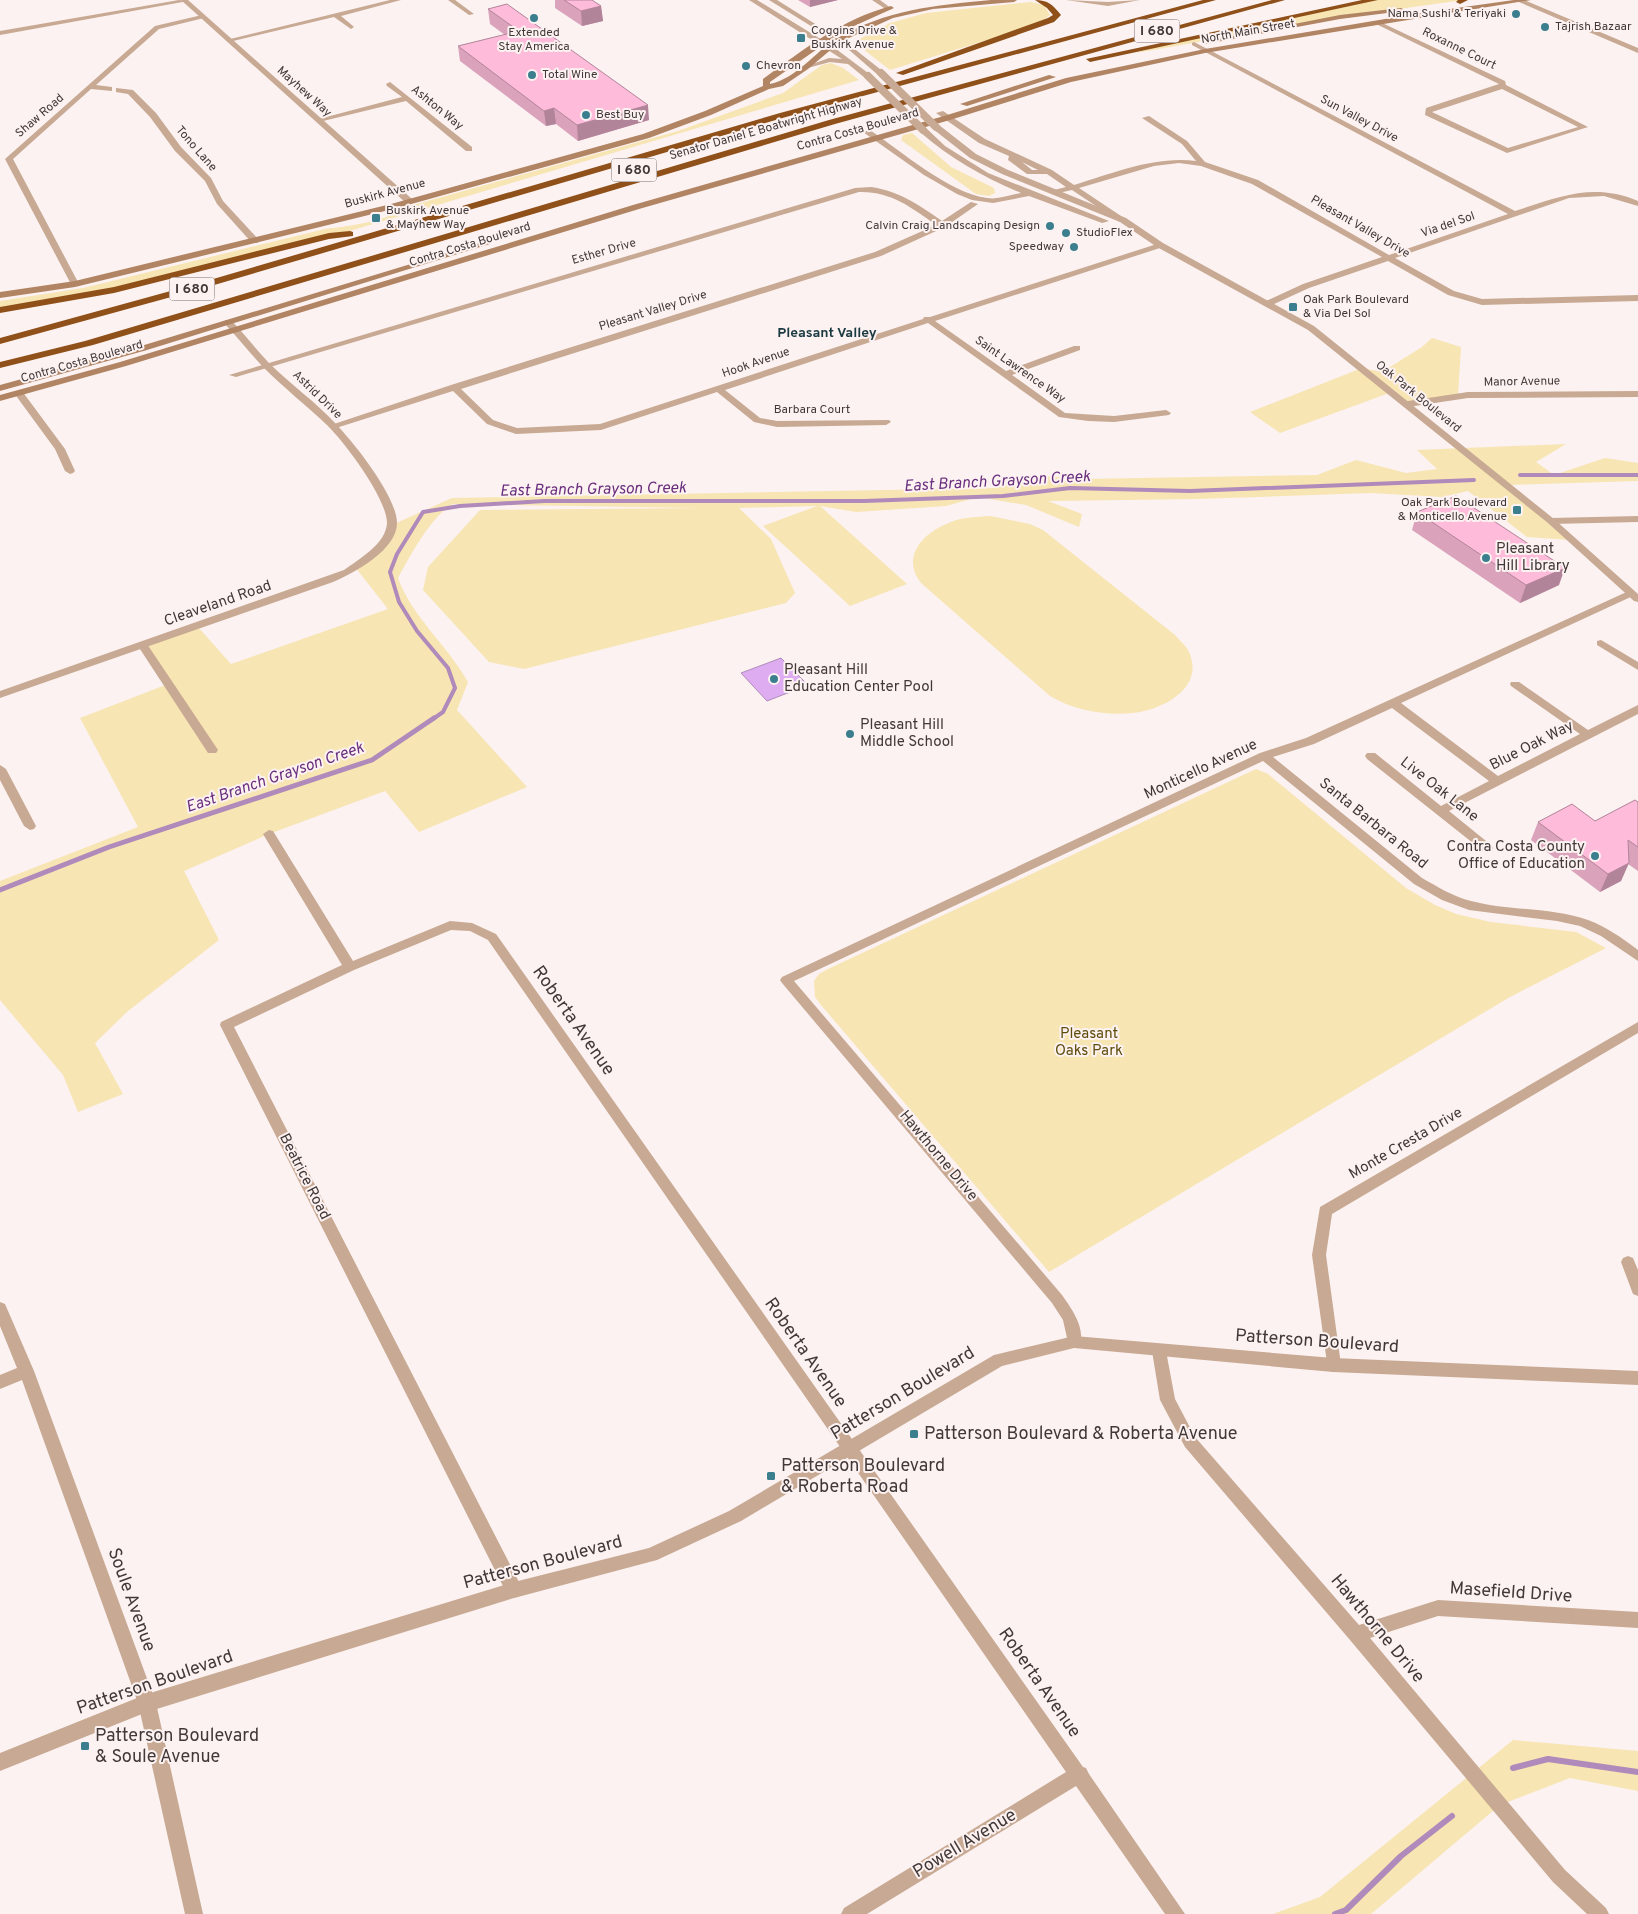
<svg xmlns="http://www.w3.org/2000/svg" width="1638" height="1914" font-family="Overpass,sans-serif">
  <rect width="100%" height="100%" fill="#fcf2f1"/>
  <g fill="#f7e5b3">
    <polygon points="1374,0 1464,0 1340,17 1136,53 1175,41"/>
    <polygon points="1031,2 1044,5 1050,15 1045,19 1023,29 890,70 854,42 890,23 926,13"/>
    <path d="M831,63L843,68L859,80L336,235L114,290L0,310V301L83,288L325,229C342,227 391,221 399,209L678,131L783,93L822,65Z"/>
    <polygon points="912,133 951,167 994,188 995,193 989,196 976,194 901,140 903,135"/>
    <polygon points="1432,338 1461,347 1458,396 1408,404 1392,392 1280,433 1250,412 1362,368 1382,372 1422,347"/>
    <path d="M1566,444L1536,462L1554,475L1605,458L1638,463V481L1507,485L1571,540L1527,537L1468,491L1442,497L1370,493L1198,499L1048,501L1082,514L1079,527L1026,505L978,497L946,506L856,512L820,506L907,584L850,606L763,526L817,506L739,508L771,539L795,593L786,603L524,669L489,662L423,590L428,567L480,510L701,508L453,504C431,516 410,556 398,578C412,617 448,646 468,682L457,710L527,787L419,832L385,791L269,834L184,871L219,940L128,1011L95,1043L123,1094L78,1112L63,1075L0,1000V881L138,827L80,718L168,684L143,646L198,627L231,664L388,609L355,567L371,556L392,525L452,498L996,488L1031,475L1083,479L1317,475L1356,460L1406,473L1437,469L1417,450Z"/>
    <path d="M990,516L1030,524L1043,530L1175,635C1179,640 1185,645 1188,650C1207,687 1163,710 1132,713C1105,716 1073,710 1050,696L921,583C900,556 924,532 951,522C963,517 977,517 990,516Z"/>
    <polygon points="1256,769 1268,774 1406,888 1435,905 1456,914 1491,922 1576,932 1606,948 1510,997 1049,1272 821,1005 815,997 814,981 819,974 828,969"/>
    <polygon points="1513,1740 1638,1751 1638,1791 1570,1778 1500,1805 1371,1914 1273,1914 1320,1897"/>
  </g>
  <polygon fill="#deadf1" stroke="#af8aba" points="781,658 808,685 767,701 741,673"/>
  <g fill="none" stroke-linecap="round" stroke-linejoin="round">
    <g stroke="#af8aba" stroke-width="4">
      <polyline points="1520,475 1638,475"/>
      <polyline points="433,719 443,712 455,688 448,668 417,631 399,602 390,572 397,554 423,512 460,506 544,501 864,501 1003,496 1070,488 1190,491 1474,480"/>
    </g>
    <polyline stroke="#af8aba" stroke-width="5" points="0,890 109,847 372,760 434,718"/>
    <g stroke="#af8aba" stroke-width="6">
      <polyline points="1513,1768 1548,1759 1638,1772"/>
      <polyline points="1335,1914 1346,1910 1401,1856 1452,1816"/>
    </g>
    <g fill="#c8a993" fill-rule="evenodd">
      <polygon points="179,0 188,1 0,35 0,31"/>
      <polygon points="390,0 401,0 341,16 353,26 354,27 351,29 334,17 229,42 226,40"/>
      <polygon points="448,0 455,0 474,14 469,15"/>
      <polygon points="872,0 880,0 892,9 887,10"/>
      <polygon points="1518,0 1524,0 1638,48 1638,53 1519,2"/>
      <polygon points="202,15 205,17 204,18 159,29 96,85 112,87 112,91 91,89 13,159 79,284 72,286 5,159 155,26"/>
      <path d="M1374,21H1378L1505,81L1506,85L1588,127L1507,153L1425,115L1426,108L1499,84L1374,23ZM1502,89L1578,127L1508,148L1432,112Z"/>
      <path d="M1194,42L1515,211C1559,197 1593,182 1638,201V206L1604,196L1569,198L1395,258L1454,291L1482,299L1638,295V301L1482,305L1448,295L1388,261L1309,288L1272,305H1266V301L1303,284L1382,257L1252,184L1201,166L1179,163L1154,166L1079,188L1127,220L1120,222L1072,190L1054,194V190L1066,187L1047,174H1027L1008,160L1009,156L979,143L936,113L943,111L985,139L1052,170L1074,185C1114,173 1154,156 1196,161L1182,144L1142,118L1149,116L1187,141L1205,162L1258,180L1389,255L1508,214L1192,45V43ZM1022,162L1038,170H1032Z"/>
      <polygon points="390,82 472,147 472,151 466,151 406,101 319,122 315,120 402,97 387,86 386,84"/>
      <polygon points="116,88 133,90 156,113 181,147 211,178 223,201 258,239 258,243 252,243 217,204 205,181 175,151 150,117 128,94 116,92"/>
      <path d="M871,187C899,191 919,205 942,221L971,202L978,204L945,227L881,256L461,389L493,420L517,428L600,424L923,319L924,317H930L1160,243L1164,245L1163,247L935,321L1006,371L1074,346H1080V350L1012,375L1065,413L1114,416L1166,410L1171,413L1169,415L1114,422L1088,421L1059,417L928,323L725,390L760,418L777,421L889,420L891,422L886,425L777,427L754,422L717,392L601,430L516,434L487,424L453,391L336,428L333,429L328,426L451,385L875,252L936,225C911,207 890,191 859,192L236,377L229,375L855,188Z"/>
      <polygon points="19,390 22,391 65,449 75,471 73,473 70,474 65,471 55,449 14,393"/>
      <polygon points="1638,391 1638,397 1468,398 1408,407 1403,404 1408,401 1468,392"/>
      <polygon points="1638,516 1638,522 1551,524 1546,521 1551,518"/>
      <path d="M1631,590L1636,593L1635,595L1401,703L1498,776L1580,734L1511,686L1510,684L1511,682H1519L1588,730L1638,705V714L1449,811L1491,845L1493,848L1491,851H1483L1367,759L1365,756L1367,753H1375L1441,806L1489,781L1392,708L1314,744L1273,757L1422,878C1438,887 1454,897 1471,901C1509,911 1550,907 1588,920C1607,927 1622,938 1638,950V961L1601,936L1580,926L1557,921L1469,910L1442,900L1414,884L1263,761L794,981L1062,1295C1071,1308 1087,1329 1079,1347L1074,1348L1069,1347L1063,1320L1052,1303L782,983L780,980L782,977L1260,753L1306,738Z"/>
      <polygon points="1601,640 1638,662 1638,670 1597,645 1597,641"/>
      <polygon points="143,643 147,644 216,747 218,750 216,753 208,753 138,646"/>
      <polygon points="0,765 6,769 36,826 34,829 30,830 24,826 0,780"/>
      <polygon points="269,830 273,831 353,961 450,921 472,923 496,934 1083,1767 1086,1768 1089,1774 1185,1914 1165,1914 1076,1786 867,1914 841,1914 844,1908 1066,1772 488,940 470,931 451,930 354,970 234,1027 520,1584 522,1590 520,1596 514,1598 508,1596 220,1025 221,1022 342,965 263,834"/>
      <polygon points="1638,1022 1638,1033 1332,1214 1326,1255 1341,1365 1338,1370 1333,1372 1328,1370 1312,1255 1320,1207"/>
      <polygon points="1628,1256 1633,1258 1638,1270 1638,1296 1633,1294 1621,1262 1623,1258"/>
      <polygon points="0,1302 5,1304 34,1371 156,1703 203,1914 185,1914 138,1703 22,1380 0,1389 0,1375 17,1368 0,1326"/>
      <polygon points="1159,1344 1164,1346 1166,1351 1175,1399 1195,1437 1359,1625 1438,1600 1638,1612 1638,1628 1438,1616 1370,1638 1565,1870 1606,1908 1609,1914 1587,1914 1553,1882 1350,1640 1185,1447 1160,1400 1152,1351 1154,1346"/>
    </g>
    <g fill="#c8a993" fill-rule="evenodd">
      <polygon points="181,0 188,0 412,199 412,203 406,203"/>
      <polygon points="749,0 757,0 832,46 872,76 865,78 848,64 830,62 804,69 804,67 829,58 842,59"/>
      <polygon points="769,0 777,0 852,47 885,73 878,75 848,49"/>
      <polygon points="1066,0 1108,2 1140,0 1108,6"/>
      <polygon points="933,125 939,125 976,154 1008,170 1126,218 1163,243 1314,326 1554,519 1638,594 1638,602 1634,601 1548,523 1308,330 1157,247 1120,222 1002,174 970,158 933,129"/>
      <path d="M920,128H926L945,146L988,173L1109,221L1102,223L1029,196L993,203L972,200L957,194L924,175L863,132L870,130C901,151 949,193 987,198C998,200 1010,195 1021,193C983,177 951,159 920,132Z"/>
      <path d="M225,320H231C244,334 256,349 269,363C290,384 316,402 336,424C355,444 397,497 397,523C397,550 354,573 333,582L0,698V691L344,570C359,559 386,544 387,523C387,499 346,444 328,426C307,406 284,388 263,367C250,353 238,338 225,324Z"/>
      <polygon points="1074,1336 1333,1358 1638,1371 1638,1385 1333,1372 1074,1348 1002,1366 741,1521 657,1560 514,1598 147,1712 0,1771 0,1753 147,1694 514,1582 649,1548 729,1511 994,1355"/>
    </g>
    <g fill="#b18463" fill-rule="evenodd">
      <path d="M991,0H1017L1014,2L933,9L893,18L840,42L808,69L783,86L769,89L711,115L649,138L397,208L255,243L75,287L0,298V292L75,281L391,204L643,134L705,111L763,86V79C803,50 842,19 891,6L894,8L843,31L770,82V84C797,78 814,53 836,39C885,10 935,5 991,0Z"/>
      <polygon points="1514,0 1531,0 1205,53 1071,82 950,120 639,209 126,366 0,401 0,395 120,362 633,205 944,116 1066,78 1205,49 1421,13"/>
      <polygon points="1401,8 1403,9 1403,11 1340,19 1206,44 1203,42 1340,15"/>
      <polygon points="1049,75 1056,77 967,106 960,104"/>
      <polygon points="483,242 490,244 147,350 0,391 0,385 141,346"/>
    </g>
    <g fill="#8f501a" fill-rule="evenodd">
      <path d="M1035,0C1048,0 1053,5 1061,15L1054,22L903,75L896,73L1048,18L1053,15L1047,8Z"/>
      <polygon points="1203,0 1216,0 786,117 204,288 0,344 0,338 196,284 780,113"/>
      <polygon points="1272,0 1285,0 835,124 93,345 0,368 0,362 85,341 829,120"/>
      <polygon points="1362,0 1378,0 1090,62 1086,59"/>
      <polygon points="1458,0 1468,0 1460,4 1456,2"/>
      <polygon points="350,231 353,232 353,236 329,239 114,293 0,313 0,307 114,287 329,233"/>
    </g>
    <g stroke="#c8a993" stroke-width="8">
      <polyline points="881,73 936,127"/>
      <polyline points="868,76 923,130"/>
    </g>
  </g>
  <g fill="#daa2bb">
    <polygon points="555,0 592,0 601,6 603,21 582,26 555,8"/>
    <polygon points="798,0 838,0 810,7"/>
    <polygon points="488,9 649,120 578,141 556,124 546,126 460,61 458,46 505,35 490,24"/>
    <polygon points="1417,512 1559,585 1520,603 1412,530"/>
    <polygon points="1638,802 1638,871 1628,864 1621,881 1600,892 1531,840 1538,822 1595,821"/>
  </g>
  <g fill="#b28499">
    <polygon points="810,0 838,0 810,7"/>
    <polygon points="601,6 603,21 582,26 581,11"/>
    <polygon points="648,105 649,120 578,141 577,125"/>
    <polygon points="554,108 556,124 546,126 544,111"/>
    <polygon points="1565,568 1559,585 1520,603 1526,585"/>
    <polygon points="1629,863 1621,881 1600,892 1608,874"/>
  </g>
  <g fill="#febcda" stroke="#b28499">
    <polygon points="564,0 592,0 601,6 581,11"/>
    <polygon points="507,4 648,105 577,125 554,108 544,111 458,46 519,31 488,9"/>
    <polygon points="1456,496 1565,568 1526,585 1417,512"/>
    <polygon points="1635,800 1638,802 1638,847 1628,840 1629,863 1608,874 1538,822 1572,804 1595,821"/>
  </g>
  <g fill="#3b7e8e" stroke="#fcf2f1" stroke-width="2">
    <circle cx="1516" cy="14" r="5"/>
    <circle cx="534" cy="18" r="5"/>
    <circle cx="1545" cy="27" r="5"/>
    <rect x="796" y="33" width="10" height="10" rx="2.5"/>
    <circle cx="746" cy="66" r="5"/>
    <circle cx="532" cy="75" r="5"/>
    <circle cx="586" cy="115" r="5"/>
    <rect x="371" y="213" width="10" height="10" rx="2.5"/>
    <circle cx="1050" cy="226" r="5"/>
    <circle cx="1066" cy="233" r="5"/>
    <circle cx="1074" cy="247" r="5"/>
    <rect x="1288" y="302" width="10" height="10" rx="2.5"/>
    <rect x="1512" y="505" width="10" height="10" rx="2.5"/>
    <circle cx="1486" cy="558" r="5"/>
    <circle cx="774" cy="679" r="5"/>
    <circle cx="850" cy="734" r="5"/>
    <circle cx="1595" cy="856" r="5"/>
    <rect x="909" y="1429" width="10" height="10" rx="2.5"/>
    <rect x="766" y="1471" width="10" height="10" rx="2.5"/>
    <rect x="80" y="1741" width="10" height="10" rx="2.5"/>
  </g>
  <g text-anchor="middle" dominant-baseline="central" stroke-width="4" stroke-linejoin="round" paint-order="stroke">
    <g font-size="12" fill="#423838" stroke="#fcf2f1" text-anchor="start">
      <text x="1506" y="14" text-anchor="end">Nama Sushi &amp; Teriyaki</text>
      <text x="1555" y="27">Tajrish Bazaar</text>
      <text x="811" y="31">Coggins Drive &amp;<tspan x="811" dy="14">Buskirk Avenue</tspan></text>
      <text x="534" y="33" text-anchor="middle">Extended<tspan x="534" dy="14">Stay America</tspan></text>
      <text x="756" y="66">Chevron</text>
      <text x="542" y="75">Total Wine</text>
      <text x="596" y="115">Best Buy</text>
      <text x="386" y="211">Buskirk Avenue<tspan x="386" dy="14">&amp; Mayhew Way</tspan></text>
      <text x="1040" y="226" text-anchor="end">Calvin Craig Landscaping Design</text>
      <text x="1076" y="233">StudioFlex</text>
      <text x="1064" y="247" text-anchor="end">Speedway</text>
      <text x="1303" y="300">Oak Park Boulevard<tspan x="1303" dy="14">&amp; Via Del Sol</tspan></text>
      <text x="1507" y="503" text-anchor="end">Oak Park Boulevard<tspan x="1507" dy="14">&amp; Monticello Avenue</tspan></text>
    </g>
    <g font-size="12" fill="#423838" stroke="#fcf2f1">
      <text transform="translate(1248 32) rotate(-10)">North Main Street</text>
      <text transform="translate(1459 49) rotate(26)">Roxanne Court</text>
      <text transform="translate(304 92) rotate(42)">Mayhew Way</text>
      <text transform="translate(437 108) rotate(39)">Ashton Way</text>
      <text transform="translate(40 116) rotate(-41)">Shaw Road</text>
      <text transform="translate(1359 119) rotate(28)">Sun Valley Drive</text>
      <text transform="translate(766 129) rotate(-16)">Senator Daniel E Boatwright Highway</text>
      <text transform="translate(858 130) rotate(-16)">Contra Costa Boulevard</text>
      <text transform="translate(196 149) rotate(49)">Tono Lane</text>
      <text transform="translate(385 194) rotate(-15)">Buskirk Avenue</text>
      <text transform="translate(1448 225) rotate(-19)">Via del Sol</text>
      <text transform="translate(1360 227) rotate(30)">Pleasant Valley Drive</text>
      <text transform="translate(470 245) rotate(-17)">Contra Costa Boulevard</text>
      <text transform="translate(604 252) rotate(-16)">Esther Drive</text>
      <text transform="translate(653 311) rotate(-17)">Pleasant Valley Drive</text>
      <text transform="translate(82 362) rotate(-16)">Contra Costa Boulevard</text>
      <text transform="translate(756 363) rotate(-19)">Hook Avenue</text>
      <text transform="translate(1020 370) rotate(35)">Saint Lawrence Way</text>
      <text transform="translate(1522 382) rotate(-1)">Manor Avenue</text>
      <text transform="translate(317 395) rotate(44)">Astrid Drive</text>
      <text transform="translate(1418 397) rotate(39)">Oak Park Boulevard</text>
      <text x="812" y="410">Barbara Court</text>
    </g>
    <g fill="#fcf2f1" stroke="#7a7070" stroke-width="1">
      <rect x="1134.5" y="19.5" width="45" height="23" rx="4"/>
      <rect x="611.5" y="158.5" width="45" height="23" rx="4"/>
      <rect x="169.5" y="277.5" width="45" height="23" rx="4"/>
    </g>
    <g font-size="14" font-weight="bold" fill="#423838">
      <text x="1157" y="31">I 680</text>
      <text x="634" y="170">I 680</text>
      <text x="192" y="289">I 680</text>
    </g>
    <g font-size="14" font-weight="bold" fill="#1a3a42" stroke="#fcf2f1">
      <text x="827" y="333">Pleasant Valley</text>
    </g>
    <g font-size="15" fill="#423838" stroke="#fcf2f1" text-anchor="start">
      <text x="1496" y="549">Pleasant<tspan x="1496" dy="17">Hill Library</tspan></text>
      <text x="784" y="670">Pleasant Hill<tspan x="784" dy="17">Education Center Pool</tspan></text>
      <text x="860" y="725">Pleasant Hill<tspan x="860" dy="17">Middle School</tspan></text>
      <text x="1585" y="847" text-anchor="end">Contra Costa County<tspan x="1585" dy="17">Office of Education</tspan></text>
    </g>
    <g font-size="15" fill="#423838" stroke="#fcf2f1">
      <text transform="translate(218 604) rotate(-19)">Cleaveland Road</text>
      <text transform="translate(1532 746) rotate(-27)">Blue Oak Way</text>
      <text transform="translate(1201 770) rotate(-25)">Monticello Avenue</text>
      <text transform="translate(1439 790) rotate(38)">Live Oak Lane</text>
      <text transform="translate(1373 824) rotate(39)">Santa Barbara Road</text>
      <text transform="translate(1406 1144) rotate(-30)">Monte Cresta Drive</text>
      <text transform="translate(938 1156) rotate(50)">Hawthorne Drive</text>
      <text transform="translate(304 1177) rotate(63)">Beatrice Road</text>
    </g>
    <g font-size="15" fill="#604d0c" stroke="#fcf2f1">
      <text x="1089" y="1034">Pleasant<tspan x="1089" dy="17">Oaks Park</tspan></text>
    </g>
    <g font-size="16" font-style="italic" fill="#692e7d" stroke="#fcf2f1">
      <text transform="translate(997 482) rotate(-3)">East Branch Grayson Creek</text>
      <text transform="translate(593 490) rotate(-1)">East Branch Grayson Creek</text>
      <text transform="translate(275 778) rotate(-19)">East Branch Grayson Creek</text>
    </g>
    <g font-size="18" fill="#423838" stroke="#fcf2f1">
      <text transform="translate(573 1021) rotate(55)">Roberta Avenue</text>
      <text transform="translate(1317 1342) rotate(4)">Patterson Boulevard</text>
      <text transform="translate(805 1353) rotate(55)">Roberta Avenue</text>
      <text transform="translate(903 1394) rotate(-31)">Patterson Boulevard</text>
      <text transform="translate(543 1563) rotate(-15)">Patterson Boulevard</text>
      <text transform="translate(1511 1593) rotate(4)">Masefield Drive</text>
      <text transform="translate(131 1600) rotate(70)">Soule Avenue</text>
      <text transform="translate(1377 1629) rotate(50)">Hawthorne Drive</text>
      <text transform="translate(155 1683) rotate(-19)">Patterson Boulevard</text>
      <text transform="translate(1039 1683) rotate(55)">Roberta Avenue</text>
      <text transform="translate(965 1844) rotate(-31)">Powell Avenue</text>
    </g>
    <g font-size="18" fill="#423838" stroke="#fcf2f1" text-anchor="start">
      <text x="924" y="1434">Patterson Boulevard &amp; Roberta Avenue</text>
      <text x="781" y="1466">Patterson Boulevard<tspan x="781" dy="21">&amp; Roberta Road</tspan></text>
      <text x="95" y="1736">Patterson Boulevard<tspan x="95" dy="21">&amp; Soule Avenue</tspan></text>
    </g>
  </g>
</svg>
